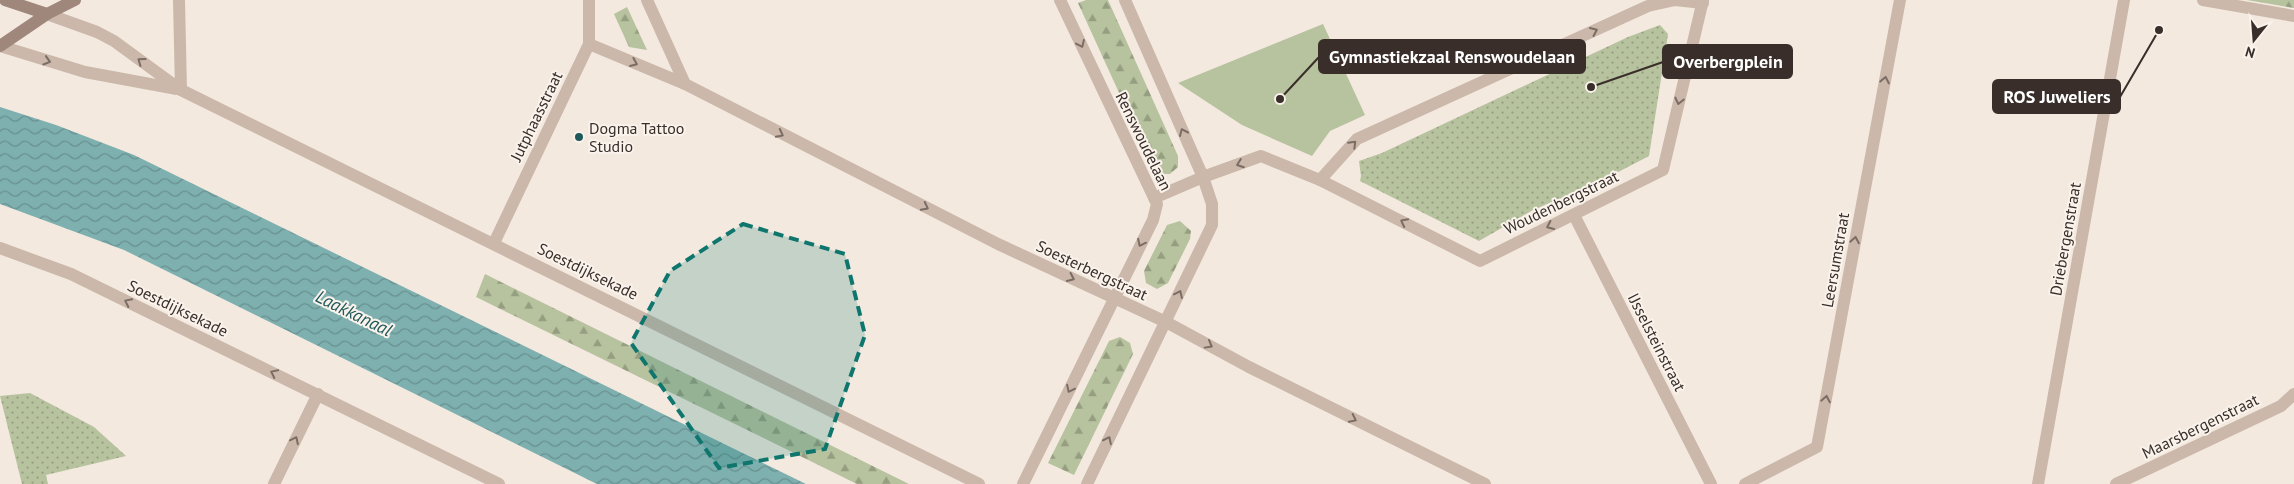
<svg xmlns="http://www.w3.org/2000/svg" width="2294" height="484" font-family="'PT Sans',sans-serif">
  <defs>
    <pattern id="forest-firs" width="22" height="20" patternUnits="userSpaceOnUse" patternTransform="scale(1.25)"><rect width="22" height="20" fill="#b7c29e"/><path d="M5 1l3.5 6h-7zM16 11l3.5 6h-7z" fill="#969e81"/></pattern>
    <pattern id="park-dots" width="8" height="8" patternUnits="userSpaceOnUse" patternTransform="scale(1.25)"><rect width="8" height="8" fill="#b7c29e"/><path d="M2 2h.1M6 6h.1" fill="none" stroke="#969e81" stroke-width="1.8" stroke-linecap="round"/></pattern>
    <pattern id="water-waves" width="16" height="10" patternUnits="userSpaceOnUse" patternTransform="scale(1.25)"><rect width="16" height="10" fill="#7eb0b0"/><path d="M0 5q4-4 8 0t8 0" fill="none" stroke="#68908f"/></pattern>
  </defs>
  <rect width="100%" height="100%" fill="#f3e9df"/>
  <polygon fill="#b7c29e" points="1323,24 1365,115 1330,131 1312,156 1242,125 1178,83"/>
  <g fill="url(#forest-firs)">
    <polygon points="1086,0 1108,0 1178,156 1178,167 1170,174 1160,174 1153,167 1078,3"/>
    <polygon points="2247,0 2294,0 2294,8"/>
    <polygon points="627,7 647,50 629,47 614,14"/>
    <polygon points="1180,221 1191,231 1190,239 1168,283 1157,289 1146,283 1144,271 1167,225"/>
    <polygon points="485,274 909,484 857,484 476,297"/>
    <polygon points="1120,337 1130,343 1133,354 1074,475 1048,463 1109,341"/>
  </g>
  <g fill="url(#park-dots)">
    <polygon points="1660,25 1668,34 1649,156 1597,183 1533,210 1479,241 1360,181 1361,176 1359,161 1382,153 1628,37"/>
    <polygon points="30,393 94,427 126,456 46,475 48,484 22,484 0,396"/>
  </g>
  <polygon fill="url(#water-waves)" points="0,107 56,125 134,155 806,484 597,484 124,250 0,204"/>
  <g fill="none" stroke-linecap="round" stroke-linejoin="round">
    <g stroke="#cbb8aa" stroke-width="12">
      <polyline points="179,0 181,90"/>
      <polyline points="647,0 685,84"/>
      <polyline points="2203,0 2294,16"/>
      <polyline points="589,44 685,84 998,244 1166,322 1249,367 1485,484"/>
      <polyline points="1320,180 1357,139 1648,6 1675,0 1703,3"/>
      <polyline points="1154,198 1203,177 1261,156 1320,180 1480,261 1663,170 1703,0"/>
      <polyline points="1574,215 1711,484"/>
      <polyline points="494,243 589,44 589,0"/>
      <polyline points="0,248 71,274 499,484"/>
      <polyline points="274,484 318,394"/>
      <polyline points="1023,484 1153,220 1157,204 1060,0"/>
      <polyline points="1087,484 1212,225 1212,204 1203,177 1125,0"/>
      <polyline points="1745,484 1817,447 1900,0"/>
      <polyline points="2116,484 2281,406 2294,394"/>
    </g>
    <g stroke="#cbb8aa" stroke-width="12">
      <polyline points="47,14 97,32 114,41 181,90 979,484"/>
      <polyline points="0,46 85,72 177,89"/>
      <polyline points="2038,484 2124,0"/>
    </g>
    <g stroke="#9f877c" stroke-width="12">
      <polyline points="5,0 47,14"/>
      <polyline points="0,46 47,14 75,0"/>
    </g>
  </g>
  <defs><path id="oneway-chevron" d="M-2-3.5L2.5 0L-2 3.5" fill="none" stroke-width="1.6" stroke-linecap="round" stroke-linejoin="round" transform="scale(1.25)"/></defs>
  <g stroke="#7b6c64">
    <use href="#oneway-chevron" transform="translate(1594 31) rotate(-24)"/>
    <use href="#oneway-chevron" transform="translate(1081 44) rotate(65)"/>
    <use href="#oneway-chevron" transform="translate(47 61) rotate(17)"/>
    <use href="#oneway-chevron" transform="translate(141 61) rotate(-144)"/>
    <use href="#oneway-chevron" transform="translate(634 63) rotate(23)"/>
    <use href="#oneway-chevron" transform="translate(1885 80) rotate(-79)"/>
    <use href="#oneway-chevron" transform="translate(1679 101) rotate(103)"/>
    <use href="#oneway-chevron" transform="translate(1183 132) rotate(-114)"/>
    <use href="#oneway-chevron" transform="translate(780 134) rotate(27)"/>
    <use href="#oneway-chevron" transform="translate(1353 144) rotate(-45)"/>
    <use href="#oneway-chevron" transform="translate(1240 164) rotate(160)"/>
    <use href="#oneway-chevron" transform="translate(925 207) rotate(27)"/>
    <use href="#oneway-chevron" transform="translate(1404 222) rotate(-153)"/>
    <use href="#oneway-chevron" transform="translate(1550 226) rotate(155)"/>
    <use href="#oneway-chevron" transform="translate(1855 240) rotate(-80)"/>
    <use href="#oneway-chevron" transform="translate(1141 243) rotate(116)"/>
    <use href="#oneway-chevron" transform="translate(1071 278) rotate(25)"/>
    <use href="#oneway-chevron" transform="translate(1179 294) rotate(-65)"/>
    <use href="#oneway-chevron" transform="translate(128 302) rotate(-154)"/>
    <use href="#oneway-chevron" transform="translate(1209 345) rotate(29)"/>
    <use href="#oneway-chevron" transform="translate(274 373) rotate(-154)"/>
    <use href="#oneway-chevron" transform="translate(1070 389) rotate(116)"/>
    <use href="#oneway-chevron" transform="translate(1826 399) rotate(-80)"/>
    <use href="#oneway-chevron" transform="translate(1353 419) rotate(26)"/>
    <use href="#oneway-chevron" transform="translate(295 440) rotate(-64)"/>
    <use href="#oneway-chevron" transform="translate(1108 440) rotate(-64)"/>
  </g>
  <path fill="#0f766e" fill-opacity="0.2" stroke="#0f766e" stroke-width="4" stroke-dasharray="10 6" stroke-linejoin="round" d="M743,224L845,254L865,335L825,449L719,468L631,343L670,271Z"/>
  <circle fill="#1f595b" stroke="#faf3ec" stroke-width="2" cx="579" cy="137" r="5"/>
  <g text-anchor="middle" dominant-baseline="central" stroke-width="4" stroke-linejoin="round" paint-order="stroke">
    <g font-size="16" fill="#392e2a" stroke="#faf3ec">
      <text transform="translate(536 116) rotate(-64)">Jutphaasstraat</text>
      <text transform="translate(1144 141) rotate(64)">Renswoudelaan</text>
      <text transform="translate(1561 202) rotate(-26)">Woudenbergstraat</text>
      <text transform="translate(2065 239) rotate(-80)">Driebergenstraat</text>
      <text transform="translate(1835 260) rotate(-80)">Leersumstraat</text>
      <text transform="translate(1092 270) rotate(25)">Soesterbergstraat</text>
      <text transform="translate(588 271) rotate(26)">Soestdijksekade</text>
      <text transform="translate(178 308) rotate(26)">Soestdijksekade</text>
      <text transform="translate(1657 342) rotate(63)">IJsselsteinstraat</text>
      <text transform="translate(2200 426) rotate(-26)">Maarsbergenstraat</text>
    </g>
    <g font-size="16" fill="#392e2a" stroke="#faf3ec" text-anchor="start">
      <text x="589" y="128">Dogma Tattoo<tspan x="589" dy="18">Studio</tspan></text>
    </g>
    <g font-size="18" font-style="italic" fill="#1f595b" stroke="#faf3ec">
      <text transform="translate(354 313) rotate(26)">Laakkanaal</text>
    </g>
  </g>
  <path fill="none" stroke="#392e2a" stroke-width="2" d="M1280 99L1319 57M1591 87L1663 62M2159 30L2120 97"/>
  <g fill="#392e2a" stroke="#faf3ec" stroke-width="2">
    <circle cx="1280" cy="99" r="5"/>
    <circle cx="1591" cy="87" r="5"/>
    <circle cx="2159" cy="30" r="5"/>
  </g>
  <g fill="#392e2a" stroke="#392e2a" stroke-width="2">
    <rect x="1319" y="40" width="266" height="33" rx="5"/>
    <rect x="1663" y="45" width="129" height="33" rx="5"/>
    <rect x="1993" y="80" width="127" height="33" rx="5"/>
  </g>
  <g font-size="18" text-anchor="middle" font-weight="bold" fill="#fff">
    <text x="1452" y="63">Gymnastiekzaal Renswoudelaan</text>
    <text x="1728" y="68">Overbergplein</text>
    <text x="2057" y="103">ROS Juweliers</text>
  </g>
  <g transform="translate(2254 40) rotate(197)" stroke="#faf3ec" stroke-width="4" paint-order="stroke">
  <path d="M0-4L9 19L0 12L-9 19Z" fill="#392e2a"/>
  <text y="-8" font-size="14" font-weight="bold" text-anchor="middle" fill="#392e2a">N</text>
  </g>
</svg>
